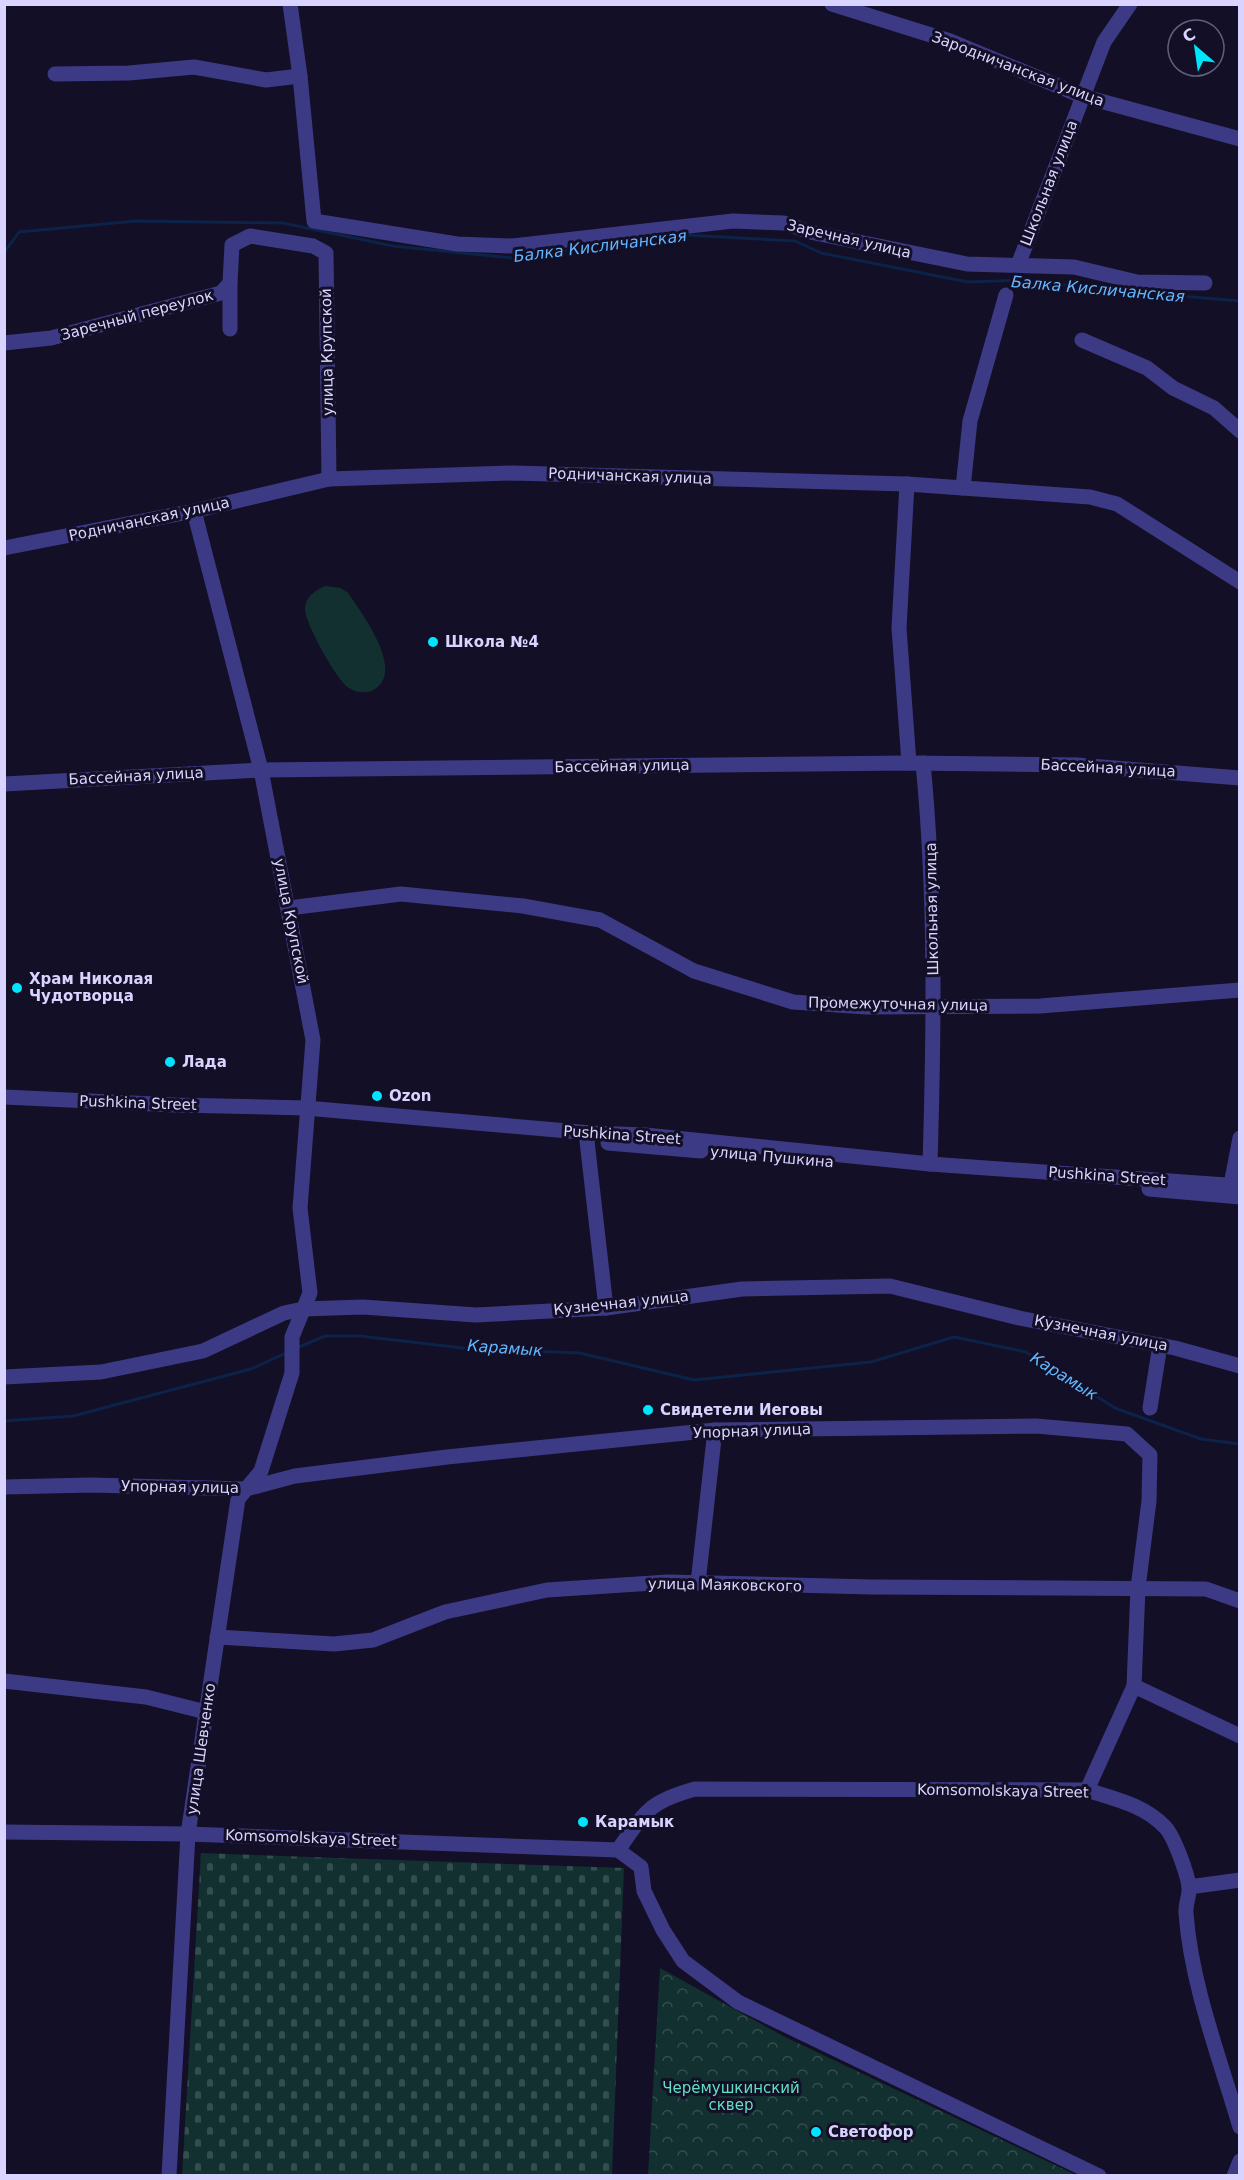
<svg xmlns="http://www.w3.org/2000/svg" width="1244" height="2180" font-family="'DejaVu Sans',sans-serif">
  <defs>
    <pattern id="forest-crowns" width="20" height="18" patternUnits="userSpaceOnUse" patternTransform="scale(1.5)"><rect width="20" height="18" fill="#12302f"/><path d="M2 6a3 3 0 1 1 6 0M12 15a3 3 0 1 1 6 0" fill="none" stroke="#344d4e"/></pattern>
    <pattern id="cemetery-stones" width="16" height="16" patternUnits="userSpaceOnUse" patternTransform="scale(1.5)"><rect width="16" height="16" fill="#12302f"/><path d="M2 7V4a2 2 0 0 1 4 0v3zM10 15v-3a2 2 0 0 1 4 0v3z" fill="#344d4e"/></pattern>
  </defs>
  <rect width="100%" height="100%" fill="#130f26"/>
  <polygon fill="url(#forest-crowns)" points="660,1968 783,2036 1076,2175 648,2175"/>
  <polygon fill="url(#cemetery-stones)" points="201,1853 624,1868 612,2175 182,2175"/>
  <path fill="#12302f" d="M325,586L341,588L348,593C362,613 405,671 375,689C367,694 357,693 349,688C337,681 305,623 305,609C305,597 316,590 325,586Z"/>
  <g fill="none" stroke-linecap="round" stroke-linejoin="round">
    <g stroke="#0c2248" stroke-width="3">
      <polyline points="4,253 19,232 136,221 283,223 393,246 513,258 686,235 795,241 821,253 968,282 1024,280 1096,289 1240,301"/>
      <polyline points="297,1348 325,1336 360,1336 471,1349 580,1353 694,1380 871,1362 954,1337 1026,1352 1115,1408 1201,1439 1240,1444"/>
      <polyline points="4,1421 73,1416 251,1369 286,1353"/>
    </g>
    <g stroke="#3d3a85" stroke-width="15">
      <polyline points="290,4 300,76 314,221 457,244 513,246 733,221 784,223 810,232 967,264 1074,267 1137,282 1205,283"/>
      <polyline points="832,4 950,41 1082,96 1240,139"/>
      <polyline points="55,74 129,73 194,67 266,80 300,76"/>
      <polyline points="1018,265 1104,42 1130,4"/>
      <polyline points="230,283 230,329"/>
      <polyline points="1082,340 1147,368 1173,388 1214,408 1240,431"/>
      <polyline points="4,343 51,338 221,293 230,283 232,245 250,236 313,246 326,253 329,479"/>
      <polyline points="907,484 899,628 909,763"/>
      <polyline points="963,488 970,421 1006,295"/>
      <polyline points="4,548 194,511 329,479 513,473 907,484 1090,497 1117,504 1240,582"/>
      <path d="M923,763C936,897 934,1030 930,1164"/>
      <polyline points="4,784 261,770 909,763 1077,765 1240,778"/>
      <polyline points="289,908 401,894 523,906 600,920 694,971 793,1002 867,1007 1040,1006 1240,990"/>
      <polyline points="4,1097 175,1105 306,1108 591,1133 645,1135 930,1164 1240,1186"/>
      <polyline points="591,1133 587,1141 606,1308"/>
      <polyline points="608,1143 701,1151"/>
      <polyline points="1231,1185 1240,1138"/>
      <polyline points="1149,1189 1240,1197"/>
      <polyline points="4,1377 101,1372 203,1351 284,1313 303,1309 363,1307 476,1315 606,1308 742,1289 890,1286 1019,1318 1175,1348 1240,1366"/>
      <polyline points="1150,1408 1160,1345"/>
      <polyline points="4,1487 91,1485 246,1489 295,1476 447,1457 715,1430 1036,1426 1127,1434 1150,1455 1149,1501 1138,1588 1134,1686 1087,1790"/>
      <polyline points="698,1583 715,1430"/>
      <polyline points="217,1637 334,1644 373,1640 445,1612 547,1590 668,1582 872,1587 1206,1589 1240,1601"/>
      <polyline points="4,1681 146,1697 206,1712"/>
      <polyline points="1134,1686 1240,1736"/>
      <path d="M4,1832L188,1834L618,1850C645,1812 648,1802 695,1789L1087,1790C1115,1799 1144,1805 1165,1827C1174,1836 1187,1873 1189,1886C1190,1895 1185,1905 1186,1913C1191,1984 1220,2059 1240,2127"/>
      <polyline points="618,1850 641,1867 644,1891 663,1930 683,1961 738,2002 1099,2176"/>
      <polyline points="1189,1887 1240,1880"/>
      <polyline points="169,2176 188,1834 238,1499 261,1471 292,1373 292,1337 310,1293 300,1208 313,1040 261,770 194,511"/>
      <polyline points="1234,2176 1240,2161"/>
    </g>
  </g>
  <g fill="#00e5ff" stroke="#130f26" stroke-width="2">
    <circle cx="433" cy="642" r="6"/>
    <circle cx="17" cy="988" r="6"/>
    <circle cx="170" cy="1062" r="6"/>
    <circle cx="377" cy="1096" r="6"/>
    <circle cx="648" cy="1410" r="6"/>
    <circle cx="583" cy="1822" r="6"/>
    <circle cx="816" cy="2132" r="6"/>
  </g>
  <g text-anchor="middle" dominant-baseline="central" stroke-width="6" stroke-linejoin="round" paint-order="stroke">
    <g font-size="15" fill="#d9d4ff" stroke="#130f26">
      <text transform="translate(1018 69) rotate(21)">Зародничанская улица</text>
      <text transform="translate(1049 183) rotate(-69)">Школьная улица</text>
      <text transform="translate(849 239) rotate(13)">Заречная улица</text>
      <text transform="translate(137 315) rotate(-15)">Заречный переулок</text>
      <text transform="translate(327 352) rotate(-91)">улица Крупской</text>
      <text transform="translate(630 476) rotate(2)">Родничанская улица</text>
      <text transform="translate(149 519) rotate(-12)">Родничанская улица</text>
      <text transform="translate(622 766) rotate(-1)">Бассейная улица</text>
      <text transform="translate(1108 768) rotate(3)">Бассейная улица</text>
      <text transform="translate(136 776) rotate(-3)">Бассейная улица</text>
      <text transform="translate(932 909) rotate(-91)">Школьная улица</text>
      <text transform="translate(291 921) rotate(79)">улица Крупской</text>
      <text transform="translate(898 1004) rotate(1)">Промежуточная улица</text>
      <text transform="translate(138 1103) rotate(2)">Pushkina Street</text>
      <text transform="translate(622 1135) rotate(4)">Pushkina Street</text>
      <text transform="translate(772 1157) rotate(5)">улица Пушкина</text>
      <text transform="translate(1107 1176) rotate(4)">Pushkina Street</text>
      <text transform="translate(621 1303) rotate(-6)">Кузнечная улица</text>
      <text transform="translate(1101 1333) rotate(11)">Кузнечная улица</text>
      <text transform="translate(752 1431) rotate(-2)">Упорная улица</text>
      <text transform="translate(180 1487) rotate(1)">Упорная улица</text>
      <text transform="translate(725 1585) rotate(1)">улица Маяковского</text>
      <text transform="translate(201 1749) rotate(-82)">улица Шевченко</text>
      <text transform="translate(1003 1791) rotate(1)">Komsomolskaya Street</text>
      <text transform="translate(311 1838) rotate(2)">Komsomolskaya Street</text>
    </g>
    <g font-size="15" font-weight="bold" fill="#d9d4ff" stroke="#130f26" text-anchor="start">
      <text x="445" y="642">Школа №4</text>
      <text x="29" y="979">Храм Николая<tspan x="29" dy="17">Чудотворца</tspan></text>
      <text x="182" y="1062">Лада</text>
      <text x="389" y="1096">Ozon</text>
      <text x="660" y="1410">Свидетели Иеговы</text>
      <text x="595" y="1822">Карамык</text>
      <text x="828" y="2132">Светофор</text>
    </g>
    <g font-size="15" fill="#5fe0c0" stroke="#130f26">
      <text x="731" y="2088">Черёмушкинский<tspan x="731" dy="17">сквер</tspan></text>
    </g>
    <g font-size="16" font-style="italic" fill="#62b6ff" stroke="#130f26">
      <text transform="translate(600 246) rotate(-7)">Балка Кисличанская</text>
      <text transform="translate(1098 289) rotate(5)">Балка Кисличанская</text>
      <text transform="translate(505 1348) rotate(4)">Карамык</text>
      <text transform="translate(1064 1376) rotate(32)">Карамык</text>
    </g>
  </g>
  <rect width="1244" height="2180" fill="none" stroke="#d9d4ff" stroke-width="12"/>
  <g transform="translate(1196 48) rotate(331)"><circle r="28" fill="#130f26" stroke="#625e7d" stroke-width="1.5"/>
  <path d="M0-4.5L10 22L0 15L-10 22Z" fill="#00e5ff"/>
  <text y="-9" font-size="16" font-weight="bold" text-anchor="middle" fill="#d9d4ff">С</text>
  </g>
</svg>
